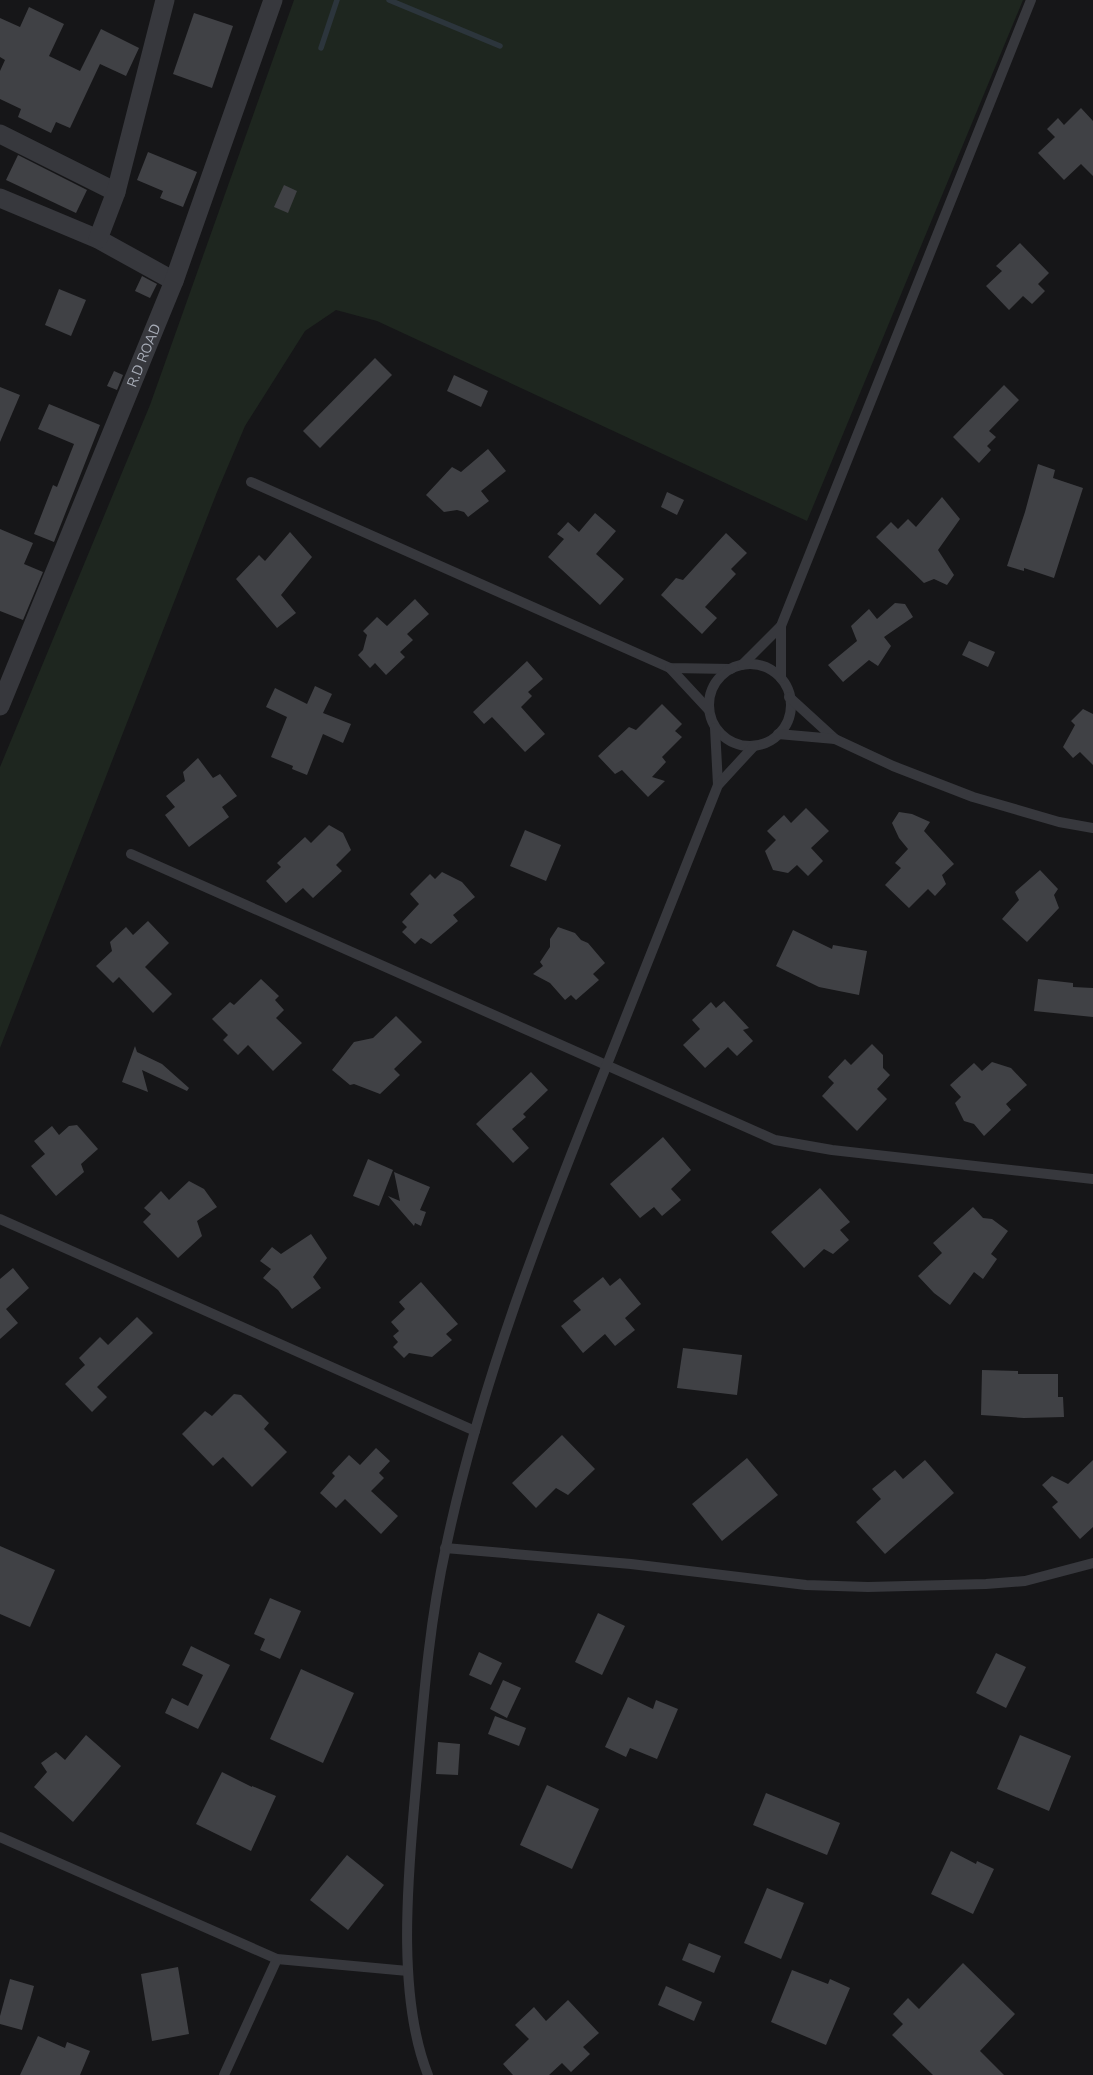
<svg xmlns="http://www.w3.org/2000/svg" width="1093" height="2075" font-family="'Nunito Sans',sans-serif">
  <rect width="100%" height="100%" fill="#161618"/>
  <polygon fill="#1e261f" points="294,0 1023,0 807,521 377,321 336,310 305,331 245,426 217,492 0,1048 0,767 150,405"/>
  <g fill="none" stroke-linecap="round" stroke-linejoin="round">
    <g stroke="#2c353c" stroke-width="5.5">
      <polyline points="389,0 500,46"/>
      <polyline points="321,48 337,0"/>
    </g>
  </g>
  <g fill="#404145">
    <polygon points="29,7 64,24 49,56 80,71 101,29 139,48 126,76 100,64 70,128 56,122 51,133 18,117 21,109 0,99 0,71 5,60 0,57 0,18 20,27"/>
    <polygon points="194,13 233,26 212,88 173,74"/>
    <polygon points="1081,108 1093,121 1093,176 1081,164 1064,180 1038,153 1055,137 1047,129 1058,118 1064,125"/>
    <polygon points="148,152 197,172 183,207 160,198 163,191 137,180"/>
    <polygon points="18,155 87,190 76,213 6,180"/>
    <polygon points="284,185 297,191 288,213 274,207"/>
    <polygon points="1020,243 1049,273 1038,284 1045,291 1032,304 1023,296 1009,310 986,286 1002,271 996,266"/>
    <polygon points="142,276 157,284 150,298 135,291"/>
    <polygon points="59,289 86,300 71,336 45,325"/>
    <polygon points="375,358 392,375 320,448 303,431"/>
    <polygon points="114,371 123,375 117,390 107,386"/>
    <polygon points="454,375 488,391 481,407 447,391"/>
    <polygon points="1004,385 1019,400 989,431 996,437 987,446 991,450 979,463 953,437"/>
    <polygon points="0,387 20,395 0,442"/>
    <polygon points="49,404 100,425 54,542 34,534 53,485 57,487 74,444 38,429"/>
    <polygon points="488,449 506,471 481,491 489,501 468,517 464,512 457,510 444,512 426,495 452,467 461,472"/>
    <polygon points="1038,464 1055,470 1053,478 1083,488 1054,578 1024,568 1024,571 1007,566 1025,512"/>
    <polygon points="667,492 684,500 677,515 661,507"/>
    <polygon points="942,497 960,519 938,550 954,575 947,585 934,579 924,583 876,537 891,522 898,529 908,519 916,527"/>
    <polygon points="595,513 616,531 596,554 624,579 600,605 548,557 564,539 557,534 568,522 579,532"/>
    <polygon points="0,529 33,543 24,564 43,572 23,620 0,611"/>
    <polygon points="290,532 312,557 281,595 296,613 277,628 236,579 259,555 265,561"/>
    <polygon points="726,533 747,553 731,569 736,574 705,607 717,618 702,634 661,595 676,578 683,580"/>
    <polygon points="415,599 429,614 407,634 413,640 400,652 405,657 386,675 375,663 370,668 358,655 363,650 367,635 363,631 377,617 387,626"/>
    <polygon points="895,603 905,604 913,617 884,637 891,646 878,666 869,660 843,682 828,665 857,641 851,626 869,609 877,619"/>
    <polygon points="969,641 995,652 988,667 962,655"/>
    <polygon points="527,661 543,679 528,692 532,696 521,707 545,734 525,752 492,717 484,724 473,712"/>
    <polygon points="315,686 332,694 323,713 351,724 343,743 323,734 307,775 292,769 293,766 271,757 287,717 266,707 275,688 307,704"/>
    <polygon points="662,704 682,724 675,731 682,737 662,757 666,762 652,777 665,781 648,797 622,770 615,774 598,756 629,727 636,730"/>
    <polygon points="1083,709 1093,714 1093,765 1080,752 1073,758 1063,747 1075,725 1071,721"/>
    <polygon points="198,758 213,778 220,774 237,796 222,807 229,817 189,847 165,815 175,807 166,796 185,781 183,772"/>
    <polygon points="806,808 829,831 811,848 823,861 808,876 797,865 788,873 773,870 765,851 776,840 767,831 784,815 791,823"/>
    <polygon points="899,812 912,814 930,822 924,831 954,864 942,875 946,884 935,896 928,889 909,908 885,885 901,868 895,863 908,849 899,838 892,823"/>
    <polygon points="329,825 343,833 351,850 336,865 342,871 313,898 303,888 286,903 266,881 281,867 277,863 305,837 311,843"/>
    <polygon points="525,830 561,845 546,881 510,866"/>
    <polygon points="1040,870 1058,889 1054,895 1059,908 1027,942 1002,919 1019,900 1015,892"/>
    <polygon points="442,872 462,882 475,897 453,915 458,921 431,944 421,938 415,944 402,932 407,927 402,922 419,904 410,894 430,874 435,879"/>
    <polygon points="148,921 169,943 145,967 172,994 153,1013 119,977 113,983 96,966 112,951 110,942 126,927 133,935"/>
    <polygon points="558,927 575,933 581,940 588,943 605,963 593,974 599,980 576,1000 571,995 565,1000 550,983 533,974 543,966 540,962 550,947 550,939"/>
    <polygon points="793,930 832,949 833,945 867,951 859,995 819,987 776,966"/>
    <polygon points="261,979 279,996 275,1000 284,1010 276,1018 302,1043 273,1071 248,1045 238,1055 223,1040 228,1035 212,1019 230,1002 234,1005"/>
    <polygon points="1038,979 1073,983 1073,987 1093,988 1093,1017 1034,1011"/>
    <polygon points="724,1001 749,1028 743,1030 753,1041 737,1056 728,1047 705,1068 683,1045 700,1029 692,1020 711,1002 716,1008"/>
    <polygon points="396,1016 422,1042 394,1069 400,1075 380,1094 354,1084 350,1085 332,1070 354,1042 373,1038"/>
    <polygon points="872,1044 883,1055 883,1068 890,1075 877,1089 887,1099 857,1131 822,1096 834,1083 828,1077 845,1059 851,1065"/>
    <polygon points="135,1046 137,1052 162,1064 189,1088 187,1091 142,1070 148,1092 122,1082"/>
    <polygon points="992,1062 1011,1068 1027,1085 1006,1104 1011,1110 984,1136 974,1124 964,1121 955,1103 961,1097 950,1085 974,1063 982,1071"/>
    <polygon points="531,1072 548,1090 523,1114 526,1117 512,1129 529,1148 513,1163 476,1124"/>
    <polygon points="77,1125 98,1149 81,1164 84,1172 56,1196 31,1166 45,1154 34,1141 52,1126 59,1135 69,1126"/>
    <polygon points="663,1137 691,1170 671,1189 681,1200 662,1216 654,1207 640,1218 610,1184"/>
    <polygon points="368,1159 393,1170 379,1206 353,1196"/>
    <polygon points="394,1172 430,1187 420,1210 426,1212 421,1226 415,1223 414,1226 388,1196 400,1201"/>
    <polygon points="189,1181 204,1189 217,1207 197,1221 202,1236 178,1258 143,1222 151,1214 144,1208 161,1191 169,1200"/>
    <polygon points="820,1188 850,1222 840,1230 849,1240 833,1254 824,1249 804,1268 771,1232"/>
    <polygon points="973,1207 983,1218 992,1219 1008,1231 991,1254 997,1259 983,1279 974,1272 950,1305 934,1293 918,1276 942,1253 933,1243"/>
    <polygon points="311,1234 327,1258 313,1277 321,1288 292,1309 278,1290 263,1278 271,1269 260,1261 272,1247 281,1254"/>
    <polygon points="13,1268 29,1288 6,1309 18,1323 0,1339 0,1279"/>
    <polygon points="603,1277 610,1286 620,1278 641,1304 625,1318 635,1330 615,1346 605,1334 583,1353 561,1326 581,1310 573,1301"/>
    <polygon points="421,1282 458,1324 446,1334 452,1340 432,1357 409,1353 404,1358 393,1347 398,1342 393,1336 399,1331 391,1322 405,1309 399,1302"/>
    <polygon points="137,1317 153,1333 97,1387 107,1397 92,1412 65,1384 85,1365 79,1358 100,1337 108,1345"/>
    <polygon points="683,1348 742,1355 737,1395 677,1388"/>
    <polygon points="982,1370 1018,1371 1018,1374 1058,1374 1058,1397 1063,1397 1064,1417 1024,1418 981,1415"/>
    <polygon points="234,1394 241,1395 269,1423 264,1429 287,1452 252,1487 223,1457 213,1466 182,1434 205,1411 212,1416"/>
    <polygon points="562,1435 595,1469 568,1495 556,1488 536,1508 512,1483"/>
    <polygon points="376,1448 390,1461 379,1473 384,1478 371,1491 398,1516 381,1534 345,1499 336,1508 320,1493 335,1476 332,1473 349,1455 360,1465"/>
    <polygon points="747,1458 778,1495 722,1541 692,1504"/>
    <polygon points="925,1460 954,1493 885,1554 856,1522 881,1499 872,1489 895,1470 903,1479"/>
    <polygon points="1093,1460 1093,1527 1080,1539 1052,1507 1058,1502 1042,1485 1052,1476 1068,1484"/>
    <polygon points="0,1546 55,1570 30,1627 0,1614"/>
    <polygon points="270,1598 301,1611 280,1659 260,1650 265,1639 254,1634"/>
    <polygon points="598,1613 625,1626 602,1675 575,1662"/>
    <polygon points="191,1646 230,1665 198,1729 165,1713 172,1698 188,1706 203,1675 182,1665"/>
    <polygon points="479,1652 502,1663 491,1685 469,1675"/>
    <polygon points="996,1653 1026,1667 1006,1708 976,1693"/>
    <polygon points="301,1669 354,1693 323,1763 270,1739"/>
    <polygon points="503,1680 521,1688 507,1718 490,1709"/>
    <polygon points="628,1697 653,1709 656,1700 678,1709 657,1759 630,1748 626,1757 605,1747"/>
    <polygon points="495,1716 526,1728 519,1746 488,1734"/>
    <polygon points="86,1735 121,1766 73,1822 34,1787 47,1772 41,1763 56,1752 65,1760"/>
    <polygon points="1020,1735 1071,1756 1049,1811 997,1789"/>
    <polygon points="438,1742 460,1744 458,1775 436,1774"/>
    <polygon points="222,1772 252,1787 252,1786 276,1796 251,1851 196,1824"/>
    <polygon points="547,1785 599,1809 572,1869 520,1845"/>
    <polygon points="766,1793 840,1823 827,1855 753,1825"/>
    <polygon points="951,1851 976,1864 977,1861 994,1869 973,1914 931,1894"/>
    <polygon points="347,1855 384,1885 348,1930 310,1900"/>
    <polygon points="767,1888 804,1903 781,1959 744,1943"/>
    <polygon points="689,1943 721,1956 714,1973 682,1960"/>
    <polygon points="963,1963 1015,2014 980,2051 1004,2075 933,2075 892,2035 903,2024 893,2014 908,1998 919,2009"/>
    <polygon points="178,1967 189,2034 152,2041 141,1974"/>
    <polygon points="792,1970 828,1984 830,1979 850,1988 826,2045 771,2022"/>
    <polygon points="10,1979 34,1986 22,2030 0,2024 0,2016"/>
    <polygon points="666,1986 702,2002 694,2021 658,2005"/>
    <polygon points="568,2000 599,2033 583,2047 590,2054 571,2072 562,2063 549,2075 513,2075 503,2064 529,2039 515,2025 534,2007 546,2021"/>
    <polygon points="38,2036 65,2048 67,2042 90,2051 80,2075 20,2075"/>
  </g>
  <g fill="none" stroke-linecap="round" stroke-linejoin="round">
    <g stroke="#37383d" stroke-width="10">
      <polyline points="251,482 670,668 731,669"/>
      <circle cx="750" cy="705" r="41"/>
      <polyline points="742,665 781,626"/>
      <polyline points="670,668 709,710"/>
      <polyline points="781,678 781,626 1031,0"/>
      <polyline points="789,697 835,739 893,766 973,797 1059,822 1093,828"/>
      <polyline points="715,728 718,785"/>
      <polyline points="778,734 835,739"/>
      <polyline points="131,854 775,1140 832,1150 1093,1179"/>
      <polyline points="0,1219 475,1431"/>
      <polyline points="445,1548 631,1564 806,1585 868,1587 986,1584 1025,1581 1093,1563"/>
      <polyline points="0,1837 277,1959 408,1971"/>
      <polyline points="224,2075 277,1959"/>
      <path d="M428,2075C398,2000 407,1888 414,1808C422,1721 427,1632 446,1547C481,1381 543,1223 606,1067C644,973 681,879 718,785L754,746"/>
    </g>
    <g stroke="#37383d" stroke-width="19">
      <polyline points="0,134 116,192"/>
      <polyline points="0,198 98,239 174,281"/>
      <polyline points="98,239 116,192 165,0"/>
      <path id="s1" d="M0,706L174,281L273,0"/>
    </g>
  </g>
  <g text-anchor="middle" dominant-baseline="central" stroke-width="5" stroke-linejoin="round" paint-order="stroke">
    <g font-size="14" fill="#a8adb8" stroke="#111113">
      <text stroke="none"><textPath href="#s1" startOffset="379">R.D ROAD</textPath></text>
    </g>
  </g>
</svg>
